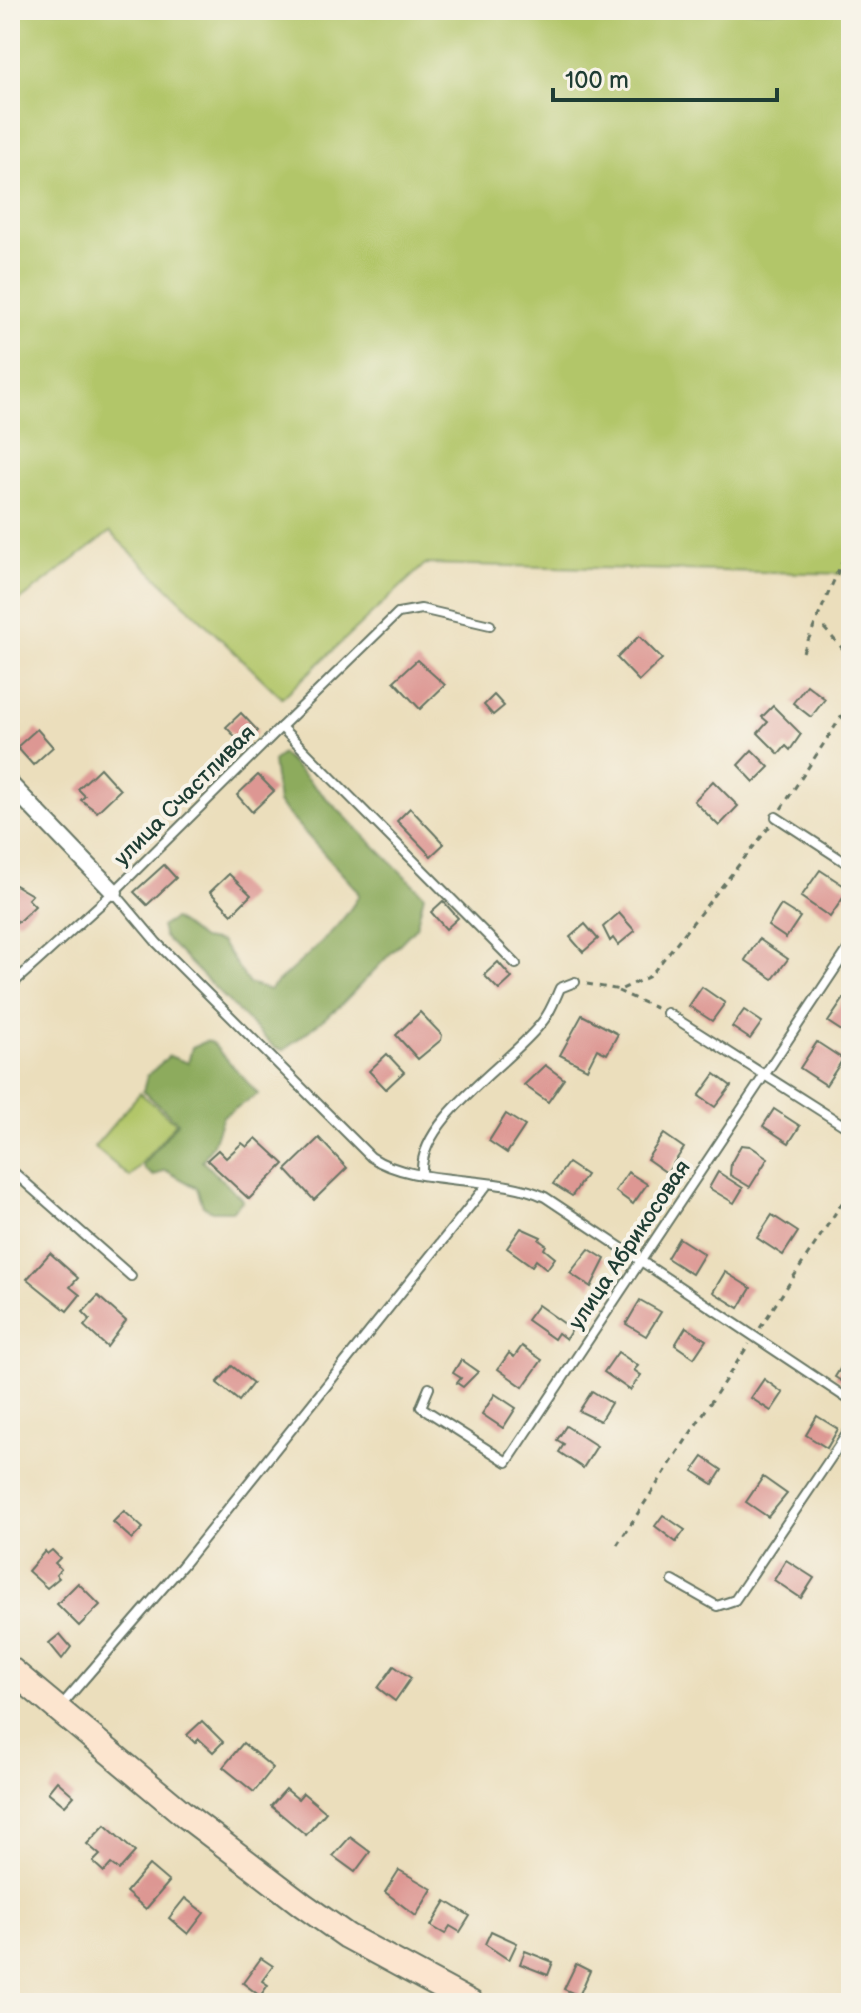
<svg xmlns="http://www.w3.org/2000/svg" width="861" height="2013" font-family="'Balsamiq Sans',sans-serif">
  <rect width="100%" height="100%" fill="#f7f3e8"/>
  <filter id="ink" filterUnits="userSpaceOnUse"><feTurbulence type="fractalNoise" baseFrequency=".0125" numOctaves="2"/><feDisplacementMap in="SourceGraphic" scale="16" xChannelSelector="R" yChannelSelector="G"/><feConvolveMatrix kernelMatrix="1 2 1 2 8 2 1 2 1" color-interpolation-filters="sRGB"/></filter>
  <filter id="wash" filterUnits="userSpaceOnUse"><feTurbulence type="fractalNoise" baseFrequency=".006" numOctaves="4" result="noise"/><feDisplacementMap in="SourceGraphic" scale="32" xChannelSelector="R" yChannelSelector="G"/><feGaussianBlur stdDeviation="1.8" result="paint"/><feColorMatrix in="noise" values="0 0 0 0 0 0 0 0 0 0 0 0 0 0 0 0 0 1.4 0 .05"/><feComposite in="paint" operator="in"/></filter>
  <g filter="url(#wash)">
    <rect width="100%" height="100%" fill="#ebdebc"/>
    <g fill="#b2c669" stroke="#68824e" stroke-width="2">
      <polygon points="10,10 851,10 851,574 425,564 282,698 110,532 10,608"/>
      <polygon points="140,1093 176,1123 130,1177 94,1147"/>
    </g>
    <g fill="#8dab5d" stroke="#567448" stroke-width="2">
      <path d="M282,754L424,895L416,927L339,1007L284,1050L274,1047L164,937L161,927L174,919L202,939L221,942L249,984L269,990C299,962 340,931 359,895L356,889L278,803L273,761Z"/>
      <polygon points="206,1041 212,1043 258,1094 223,1116 213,1144 202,1161 243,1200 232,1211 212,1211 203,1206 197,1188 165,1170 154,1176 144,1169 143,1165 178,1122 143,1091 147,1076 169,1056 188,1063 192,1047"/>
    </g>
    <g id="blocks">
      <g fill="#dd9793">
        <polygon points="639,636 662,659 639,681 617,658"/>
        <polygon points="417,660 445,685 420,709 394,681"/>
        <polygon points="807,685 825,699 811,717 793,703"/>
        <polygon points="494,695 504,706 493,715 484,705"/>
        <polygon points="773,706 801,734 790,750 786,746 779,754 758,733 768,722 762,717"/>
        <polygon points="241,713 258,731 243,745 226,727"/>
        <polygon points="37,729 53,747 33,765 17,747"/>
        <polygon points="752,750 769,767 754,782 738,765"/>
        <polygon points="100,768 120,790 97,812 81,800 85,796 78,789"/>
        <polygon points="258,775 274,791 252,812 237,795"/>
        <polygon points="713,781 738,806 719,826 694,801"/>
        <polygon points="410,808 444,844 431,856 397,821"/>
        <polygon points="164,865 176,878 147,905 134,892"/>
        <polygon points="820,870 849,889 830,917 801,897"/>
        <polygon points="229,874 251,895 232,914 210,892"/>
        <polygon points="15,885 32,895 28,899 35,906 18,922 10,914 10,890"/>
        <polygon points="443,901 458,918 446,929 431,912"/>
        <polygon points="781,905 800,917 786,938 768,926"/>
        <polygon points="619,913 635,931 618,945 613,938 610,941 603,927"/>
        <polygon points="585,924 598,939 583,952 570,937"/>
        <polygon points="759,939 788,959 773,979 745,960"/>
        <polygon points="498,962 512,978 499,990 484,975"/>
        <polygon points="702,987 725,1003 712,1021 689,1006"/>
        <polygon points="845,997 851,1001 851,1024 845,1033 828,1022"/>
        <polygon points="744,1010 762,1022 750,1039 732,1027"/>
        <polygon points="420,1012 442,1035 441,1040 418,1059 396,1035"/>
        <polygon points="582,1015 618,1034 607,1054 597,1049 587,1069 560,1055"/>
        <polygon points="817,1042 843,1059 826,1085 800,1068"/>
        <polygon points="387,1054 404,1072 386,1089 369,1071"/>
        <polygon points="545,1065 564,1079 548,1102 524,1085"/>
        <polygon points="715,1074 731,1086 715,1107 699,1096"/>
        <polygon points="774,1109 800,1126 789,1143 763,1126"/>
        <polygon points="506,1114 525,1126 507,1153 489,1141"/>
        <polygon points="664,1134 684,1148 667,1173 647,1159"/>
        <polygon points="256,1138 284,1164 249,1199 207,1160 218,1150 226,1158 242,1143 247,1147"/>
        <polygon points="319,1138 347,1168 314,1200 286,1170"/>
        <polygon points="741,1145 750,1146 768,1158 750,1187 730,1175 731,1163"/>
        <polygon points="568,1163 586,1175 572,1196 553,1184"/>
        <polygon points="628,1172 647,1184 633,1204 615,1191"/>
        <polygon points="718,1172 743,1188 734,1203 709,1188"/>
        <polygon points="772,1215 798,1232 783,1255 757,1238"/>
        <polygon points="521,1228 541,1237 539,1240 546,1245 544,1249 555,1258 547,1269 536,1260 532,1266 507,1248"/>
        <polygon points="679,1238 704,1254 692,1274 667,1258"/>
        <polygon points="589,1249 605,1259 591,1287 570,1273"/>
        <polygon points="50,1253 78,1278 70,1287 80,1295 67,1311 27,1279"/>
        <polygon points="725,1272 751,1288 739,1308 713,1292"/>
        <polygon points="98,1296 126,1321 107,1347 84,1326 90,1319 83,1312"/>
        <polygon points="640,1300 661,1312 646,1336 626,1324"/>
        <polygon points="538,1305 572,1329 566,1339 558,1333 554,1339 527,1320"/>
        <polygon points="686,1327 706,1340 694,1358 675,1345"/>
        <polygon points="522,1346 542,1360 523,1387 498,1369 509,1353 514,1357"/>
        <polygon points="851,1351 851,1387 835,1377"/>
        <polygon points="618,1352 638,1366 634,1370 641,1375 630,1390 604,1372"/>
        <polygon points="461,1360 478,1372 463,1387 457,1383 461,1378 453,1373"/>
        <polygon points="232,1366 253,1383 239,1401 217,1383"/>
        <polygon points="764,1379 783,1393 771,1411 751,1398"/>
        <polygon points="592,1391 611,1403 600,1421 579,1411"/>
        <polygon points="495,1394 516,1408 503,1428 482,1414"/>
        <polygon points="817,1416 838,1429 827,1448 806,1435"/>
        <polygon points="566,1426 597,1446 583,1468 559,1452 564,1444 557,1440"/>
        <polygon points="703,1457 722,1470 713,1484 693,1471"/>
        <polygon points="763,1477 787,1494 768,1517 746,1502"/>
        <polygon points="124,1511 143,1528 132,1539 113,1522"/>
        <polygon points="663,1515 685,1530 676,1542 655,1526"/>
        <polygon points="52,1550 60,1558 55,1563 61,1569 56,1575 59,1578 47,1588 28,1571 45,1551 47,1554"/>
        <polygon points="786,1560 814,1578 801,1598 774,1580"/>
        <polygon points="78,1583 100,1605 79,1626 57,1604"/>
        <polygon points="60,1634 71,1647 62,1659 49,1643"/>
        <polygon points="394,1666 411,1678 395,1701 378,1688"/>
        <polygon points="202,1721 223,1742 213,1752 199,1739 195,1743 187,1735"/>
        <polygon points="243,1743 273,1768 254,1792 223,1767"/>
        <polygon points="57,1781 74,1796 65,1806 48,1792"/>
        <polygon points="286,1789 298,1799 303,1793 326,1812 306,1835 271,1806"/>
        <polygon points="105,1825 135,1852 119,1870 111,1864 104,1872 93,1862 100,1855 87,1844"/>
        <polygon points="350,1837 370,1852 355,1872 333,1856"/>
        <polygon points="149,1865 169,1882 146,1909 126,1892"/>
        <polygon points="399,1870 432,1889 416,1916 385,1892"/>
        <polygon points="185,1898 204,1913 188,1934 169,1918"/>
        <polygon points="446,1901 470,1916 460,1932 450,1926 445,1934 431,1926"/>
        <polygon points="491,1931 517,1943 509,1960 485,1944"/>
        <polygon points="525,1951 553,1962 548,1975 520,1964"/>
        <polygon points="261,1958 273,1966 262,1981 268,1985 260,1996 243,1983"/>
        <polygon points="576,1964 590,1971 579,1996 564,1989"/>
      </g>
    </g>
  </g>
  <g filter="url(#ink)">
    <use href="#blocks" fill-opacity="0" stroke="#667564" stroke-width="2"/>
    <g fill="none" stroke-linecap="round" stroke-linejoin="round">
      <g stroke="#667564" stroke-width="12">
        <g id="service">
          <polyline points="281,727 398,613 421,609 490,625"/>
          <polyline points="776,817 851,866"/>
          <path d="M114,892L157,943L371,1157C415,1187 497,1174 545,1197L851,1401"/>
          <polyline points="10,986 114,892 281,727 516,964"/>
          <polyline points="667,1013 851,1130"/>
          <polyline points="10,1169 131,1276"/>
          <path d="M422,1172C419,1118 513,1062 543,1021C551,1011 555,999 560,988L575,982"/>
          <polyline points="429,1388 421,1407 507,1462 851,945"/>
          <polyline points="673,1581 717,1606 735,1600 851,1428"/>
          <polyline points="60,1707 182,1566 487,1185"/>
        </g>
      </g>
      <g stroke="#667564" stroke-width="20">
        <polyline id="minor" points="10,784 114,892"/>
      </g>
      <g stroke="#667564" stroke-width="28">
        <polyline id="secondary" points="10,1669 185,1815 303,1905 347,1936 471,2003"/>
      </g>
      <g stroke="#667564" stroke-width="3" stroke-dasharray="6 6" stroke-linecap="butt">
        <polyline points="824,628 851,658"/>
        <polyline points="803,652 851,541"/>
        <polyline points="781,809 851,702"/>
        <polyline points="587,984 620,990 650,976 770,826"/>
        <polyline points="618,991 658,1009"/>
        <polyline points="760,1328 846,1197"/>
        <polyline points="617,1545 749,1344"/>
      </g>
      <use href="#service" stroke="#fff" stroke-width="8"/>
      <use href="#minor" stroke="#fff" stroke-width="16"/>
      <use href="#secondary" stroke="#fce5cf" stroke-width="24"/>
    </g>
  </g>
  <g text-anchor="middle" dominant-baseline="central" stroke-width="8" stroke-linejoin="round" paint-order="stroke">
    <g font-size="22" fill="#1f3d34" stroke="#f7f3e8">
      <text transform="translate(185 796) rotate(-45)">улица Счастливая</text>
      <text transform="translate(630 1245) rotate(-56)">улица Абрикосовая</text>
    </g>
  </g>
  <rect width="861" height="2013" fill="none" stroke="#f7f3e8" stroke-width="40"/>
  <path d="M553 88v12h224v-12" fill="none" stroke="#1f3d34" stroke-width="4"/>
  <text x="565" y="88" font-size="24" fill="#1f3d34" stroke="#f7f3e8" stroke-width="6" paint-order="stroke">100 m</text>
</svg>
